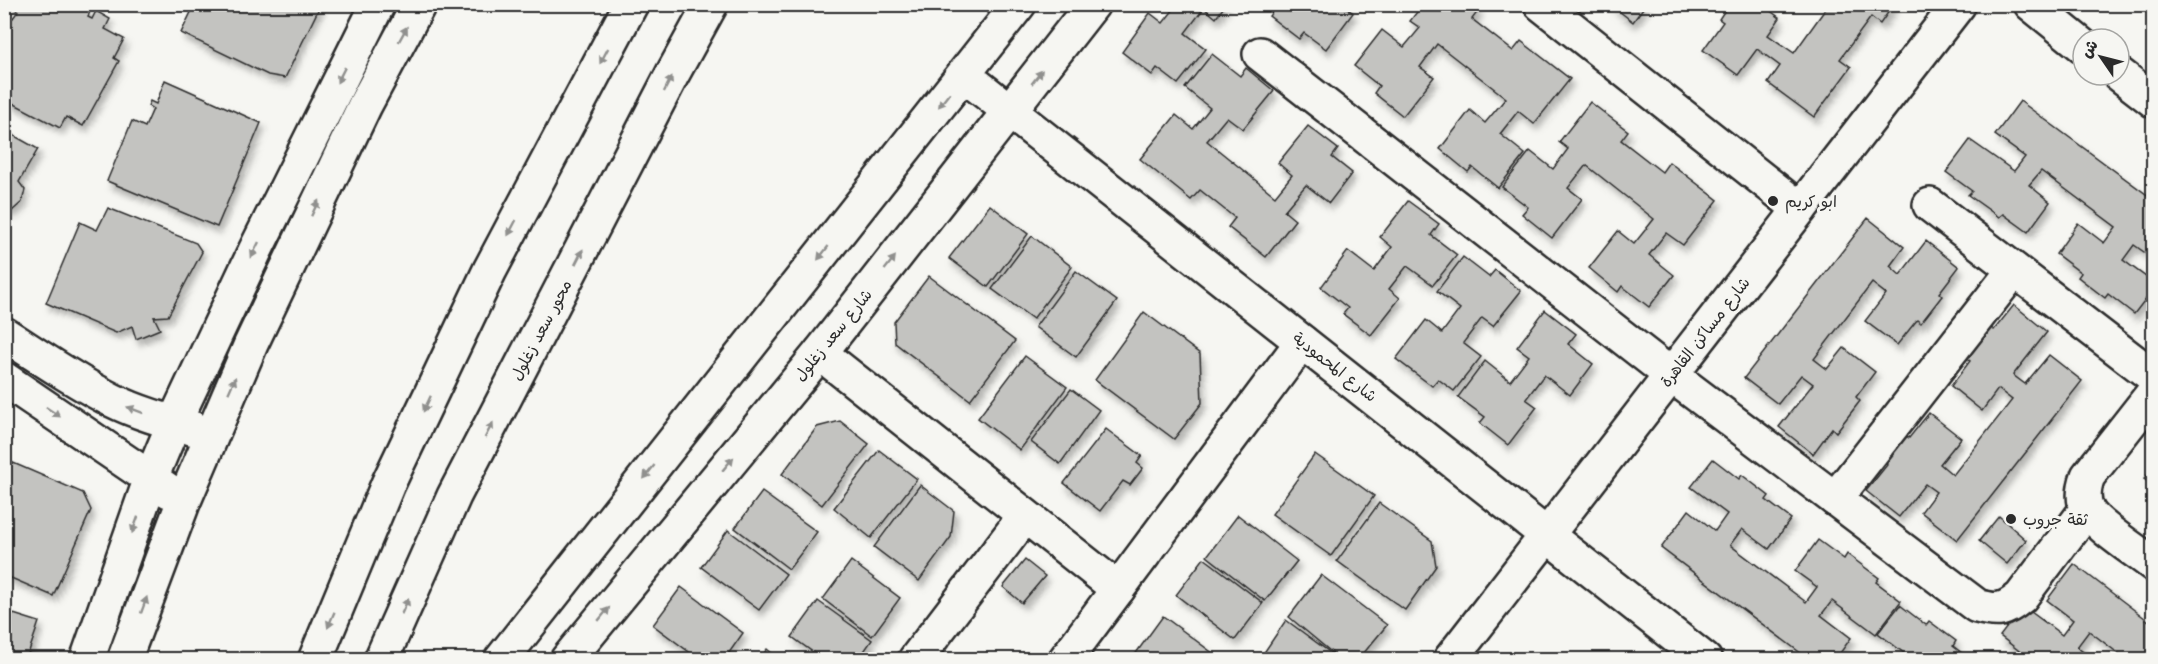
<svg xmlns="http://www.w3.org/2000/svg" width="2158" height="664" font-family="'Shantell Sans','Playpen Sans Arabic',sans-serif">
  <defs>
    <filter id="shadow"><feDropShadow dx="3.5" dy="6" stdDeviation="3" flood-color="#0004"/></filter>
  </defs>
  <rect width="100%" height="100%" fill="#f6f6f2"/>
  <filter id="ink" filterUnits="userSpaceOnUse"><feTurbulence type="fractalNoise" baseFrequency=".0167" numOctaves="2"/><feDisplacementMap in="SourceGraphic" scale="12" xChannelSelector="R" yChannelSelector="G"/><feConvolveMatrix kernelMatrix="1 2 1 2 8 2 1 2 1" color-interpolation-filters="sRGB"/></filter>
  <g filter="url(#ink)">
    <g fill="#c3c3c0" stroke="#2b2b2b" stroke-width="1.5" filter="url(#shadow)">
      <polygon points="13,4 50,4 54,8 56,4 77,4 90,11 88,17 92,19 96,11 110,19 105,29 124,39 114,58 119,61 83,126 66,117 60,128 5,99 8,95 4,93 4,17 6,14 13,18 18,11 12,7"/>
      <polygon points="195,4 321,4 285,78 268,75 181,33"/>
      <polygon points="1178,4 1226,4 1216,18 1204,8 1185,33 1206,49 1178,84 1157,68 1152,75 1122,52 1150,13 1163,23"/>
      <polygon points="1278,4 1341,4 1353,13 1326,49 1304,33 1299,39 1269,16"/>
      <polygon points="1423,4 1471,4 1479,10 1472,19 1513,51 1521,41 1570,79 1534,124 1518,111 1500,134 1525,154 1498,188 1472,167 1468,172 1440,149 1470,110 1485,123 1506,98 1437,44 1420,67 1434,77 1403,116 1374,93 1379,86 1354,66 1382,30 1404,47 1420,28 1410,21"/>
      <polygon points="1610,4 1646,4 1633,22"/>
      <polygon points="1729,4 1761,4 1780,18 1768,35 1794,53 1829,4 1894,4 1880,24 1871,17 1840,59 1851,67 1814,117 1768,83 1780,66 1757,49 1738,75 1703,50 1723,22 1719,19"/>
      <polygon points="1212,54 1240,76 1246,68 1274,91 1243,129 1227,117 1207,141 1275,196 1292,175 1278,163 1308,126 1338,149 1332,157 1352,173 1329,203 1306,185 1284,211 1295,220 1266,257 1228,227 1235,218 1200,190 1191,200 1140,159 1176,115 1193,129 1210,108 1185,88"/>
      <polygon points="165,80 261,123 217,227 107,181 132,121 145,127 153,109 148,106 150,101 156,104"/>
      <polygon points="2020,101 2154,200 2154,259 2134,245 2123,260 2154,283 2154,288 2134,314 2108,294 2105,298 2078,277 2081,273 2056,254 2078,223 2104,243 2116,227 2041,171 2029,185 2050,202 2028,232 2003,214 1999,217 1968,195 1972,191 1946,172 1970,140 2014,171 2025,157 1995,135"/>
      <polygon points="1590,102 1628,131 1621,140 1662,172 1669,162 1718,200 1683,245 1666,233 1649,255 1674,275 1649,307 1622,286 1618,292 1589,268 1618,231 1634,244 1654,219 1586,165 1568,188 1582,199 1552,238 1522,214 1528,207 1502,187 1530,151 1553,169 1568,149 1559,142"/>
      <polygon points="4,130 38,149 19,182 25,190 22,202 12,211 4,209"/>
      <polygon points="1408,201 1439,224 1431,235 1457,255 1433,285 1407,266 1389,289 1400,298 1371,335 1343,314 1348,308 1321,287 1348,251 1374,271 1392,247 1380,237"/>
      <polygon points="990,205 1028,234 988,287 949,258"/>
      <polygon points="108,208 196,243 202,252 168,316 154,317 160,329 136,339 132,326 116,333 46,303 80,222 97,230"/>
      <polygon points="1868,218 1904,247 1890,266 1900,275 1926,241 1959,267 1939,293 1942,296 1921,323 1917,320 1897,345 1865,321 1886,294 1872,283 1814,359 1827,369 1844,348 1875,372 1856,397 1860,401 1836,432 1832,428 1813,454 1779,427 1813,384 1801,375 1778,404 1744,378"/>
      <polygon points="1032,236 1072,267 1033,319 992,289"/>
      <polygon points="1463,257 1489,277 1495,270 1521,291 1493,326 1482,318 1463,343 1481,357 1454,391 1438,379 1432,386 1396,359 1426,320 1442,333 1460,309 1437,291"/>
      <polygon points="1076,271 1117,301 1076,357 1035,327"/>
      <polygon points="929,276 1015,341 970,400 895,343 894,322"/>
      <polygon points="2014,305 2047,332 2013,375 2025,384 2049,355 2082,381 1957,540 1921,512 1936,492 1925,484 1899,517 1866,491 1887,465 1883,462 1905,435 1909,438 1929,413 1961,438 1940,464 1953,475 2012,400 1998,389 1982,411 1951,386 1970,361 1966,358 1990,327 1994,330"/>
      <polygon points="1545,310 1576,334 1568,344 1593,364 1570,395 1544,375 1526,399 1537,407 1508,445 1480,423 1485,417 1458,397 1485,361 1510,381 1529,356 1517,347"/>
      <polygon points="1144,312 1200,354 1202,403 1174,439 1095,380"/>
      <polygon points="1025,356 1067,387 1020,450 978,418"/>
      <polygon points="1071,389 1099,410 1060,464 1031,442"/>
      <polygon points="840,421 869,444 822,505 782,474 817,427"/>
      <polygon points="1106,429 1142,456 1137,463 1143,468 1130,485 1123,481 1100,511 1064,483"/>
      <polygon points="879,450 917,479 871,538 834,508"/>
      <polygon points="1315,454 1374,496 1331,556 1272,514"/>
      <polygon points="4,459 83,493 91,510 53,596 4,575"/>
      <polygon points="1713,459 1739,479 1742,475 1769,496 1766,500 1791,519 1769,549 1742,529 1730,545 1806,602 1817,587 1795,571 1818,540 1844,559 1847,554 1879,578 1876,582 1901,601 1876,634 1832,601 1821,615 1851,638 1835,660 1810,660 1661,548 1689,510 1715,531 1727,514 1691,487"/>
      <polygon points="2154,467 2154,486 2144,479"/>
      <polygon points="920,485 954,511 951,537 919,581 874,547"/>
      <polygon points="762,492 817,532 789,569 735,528"/>
      <polygon points="1379,503 1432,541 1436,566 1405,610 1337,561"/>
      <polygon points="1238,515 1297,561 1265,601 1207,556"/>
      <polygon points="1999,516 2026,540 2007,564 1979,541"/>
      <polygon points="728,530 786,574 759,610 701,567"/>
      <polygon points="1204,558 1263,603 1235,640 1176,595"/>
      <polygon points="1025,560 1045,576 1022,603 1003,587"/>
      <polygon points="851,561 900,598 872,636 823,599"/>
      <polygon points="2074,564 2154,625 2154,660 2127,660 2089,631 2077,647 2093,660 2031,660 2000,636 2023,606 2062,635 2073,620 2047,600"/>
      <polygon points="1321,575 1387,625 1358,660 1341,660 1289,617"/>
      <polygon points="681,587 743,633 724,660 700,660 653,625"/>
      <polygon points="818,601 872,640 858,660 824,660 792,637"/>
      <polygon points="1900,605 1926,625 1929,621 1956,641 1953,646 1971,660 1913,660 1878,633"/>
      <polygon points="4,611 39,622 26,660 4,655"/>
      <polygon points="1163,616 1218,657 1216,660 1131,660"/>
      <polygon points="1286,620 1340,660 1259,660"/>
      <polygon points="767,649 780,660 759,660"/>
    </g>
    <g fill="none" stroke-linecap="round" stroke-linejoin="round">
      <g stroke="#2b2b2b" stroke-width="38">
        <g id="minor">
          <polyline points="1541,4 1800,209"/>
          <polyline points="2031,4 2083,46"/>
          <path d="M1260,54L1671,375L1977,606C1998,612 2004,611 2021,597L2087,509"/>
          <polyline points="2119,74 2154,101"/>
          <polyline points="964,75 1705,660"/>
          <polyline points="1930,205 2154,377"/>
          <path d="M4,334C40,357 74,381 112,400C138,413 167,421 195,429"/>
          <polyline points="820,353 1118,589"/>
          <polyline points="4,379 169,491"/>
          <path d="M2154,392L2088,476C2084,487 2082,498 2087,509C2094,524 2139,553 2154,565"/>
          <polyline points="1835,499 2014,270"/>
          <polyline points="87,660 151,478 174,423 255,251 378,4"/>
          <polyline points="124,660 183,503 251,344 365,105 419,4"/>
          <polyline points="501,660 1019,4"/>
          <polyline points="567,660 820,353 1093,4"/>
          <polyline points="915,660 1025,516"/>
          <polyline points="1065,660 1302,342"/>
          <polyline points="1450,660 1959,4"/>
        </g>
      </g>
      <g stroke="#2b2b2b" stroke-width="38">
        <g id="major">
          <polyline points="315,660 388,484 490,270 631,4"/>
          <polyline points="381,660 454,496 673,73 711,4"/>
        </g>
      </g>
      <use href="#minor" stroke="#f6f6f2" stroke-width="33"/>
      <use href="#major" stroke="#f6f6f2" stroke-width="33"/>
    </g>
    <defs><path id="oneway-solid" d="M-6-.8H1V-3.2L6.5 0L1 3.2V.8H-6Z" transform="scale(1.5)"/></defs>
    <g fill="#90908e">
      <use href="#oneway-solid" transform="translate(403 34) rotate(-61)"/>
      <use href="#oneway-solid" transform="translate(604 56) rotate(118)"/>
      <use href="#oneway-solid" transform="translate(341 75) rotate(117)"/>
      <use href="#oneway-solid" transform="translate(1037 77) rotate(-52)"/>
      <use href="#oneway-solid" transform="translate(668 84) rotate(-63)"/>
      <use href="#oneway-solid" transform="translate(944 100) rotate(128)"/>
      <use href="#oneway-solid" transform="translate(315 208) rotate(-65)"/>
      <use href="#oneway-solid" transform="translate(512 228) rotate(118)"/>
      <use href="#oneway-solid" transform="translate(255 250) rotate(116)"/>
      <use href="#oneway-solid" transform="translate(823 253) rotate(128)"/>
      <use href="#oneway-solid" transform="translate(579 257) rotate(-63)"/>
      <use href="#oneway-solid" transform="translate(890 263) rotate(-52)"/>
      <use href="#oneway-solid" transform="translate(232 385) rotate(-66)"/>
      <use href="#oneway-solid" transform="translate(427 404) rotate(115)"/>
      <use href="#oneway-solid" transform="translate(135 410) rotate(-159)"/>
      <use href="#oneway-solid" transform="translate(53 412) rotate(34)"/>
      <use href="#oneway-solid" transform="translate(489 430) rotate(-62)"/>
      <use href="#oneway-solid" transform="translate(728 464) rotate(-50)"/>
      <use href="#oneway-solid" transform="translate(649 472) rotate(128)"/>
      <use href="#oneway-solid" transform="translate(135 525) rotate(110)"/>
      <use href="#oneway-solid" transform="translate(144 605) rotate(-70)"/>
      <use href="#oneway-solid" transform="translate(405 606) rotate(-66)"/>
      <use href="#oneway-solid" transform="translate(604 614) rotate(-50)"/>
      <use href="#oneway-solid" transform="translate(331 620) rotate(113)"/>
    </g>
  </g>
  <g fill="#2b2b2b" stroke="#f6f6f2" stroke-width="2">
    <circle cx="1773" cy="201" r="6"/>
    <circle cx="2011" cy="519" r="6"/>
  </g>
  <g text-anchor="middle" dominant-baseline="central" stroke-width="6" stroke-linejoin="round" paint-order="stroke">
    <g font-size="16" fill="#2b2b2b" stroke="#f6f6f2" text-anchor="start">
      <text x="1785" y="201">ابو كريم</text>
      <text x="2023" y="519">ثقة جروب</text>
    </g>
    <g font-size="16" fill="#2b2b2b" stroke="#f6f6f2">
      <text transform="translate(541 330) rotate(-62)">محور سعد زغلول</text>
      <text transform="translate(1705 332) rotate(-52)">شارع مساكن القاهرة</text>
      <text transform="translate(833 335) rotate(-51)">شارع سعد زغلول</text>
      <text transform="translate(1335 367) rotate(38)">شارع المحمودية</text>
    </g>
  </g>
  <rect width="2158" height="664" fill="none" stroke="#f6f6f2" stroke-width="24"/>
  <rect x="12" y="12" width="2134" height="640" fill="none" stroke="#2b2b2b" stroke-width="2" filter="url(#ink)"/>
  <g transform="translate(2101 57) rotate(305)"><circle r="28" fill="#f6f6f2" stroke="#a5a5a2" stroke-width="1.5"/>
  <path d="M0-4.5L10 22L0 15L-10 22Z" fill="#2b2b2b"/>
  <text y="-9" font-size="16" font-weight="bold" text-anchor="middle" fill="#2b2b2b">ش</text>
  </g>
</svg>
